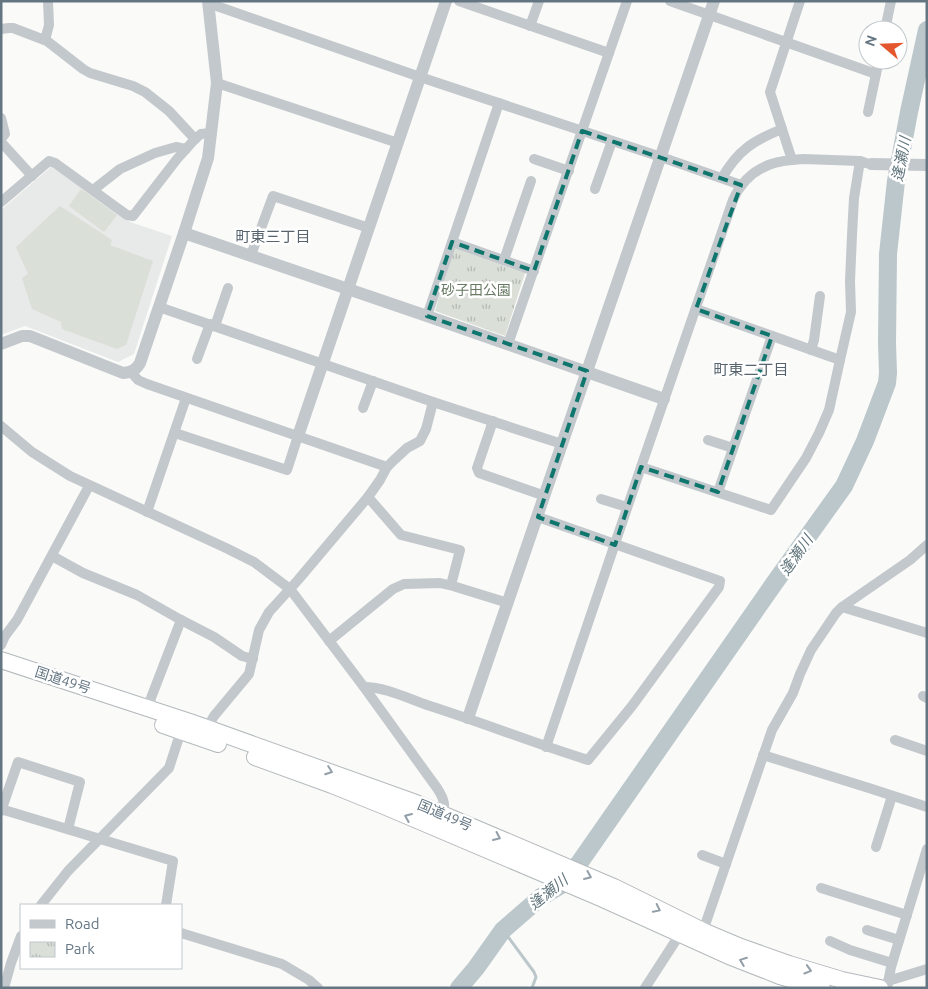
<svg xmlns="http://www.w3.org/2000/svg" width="928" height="989" font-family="Ubuntu,'Noto Sans JP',sans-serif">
  <defs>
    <pattern id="park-tufts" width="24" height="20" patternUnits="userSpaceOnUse" patternTransform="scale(1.25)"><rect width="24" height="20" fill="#dadfd7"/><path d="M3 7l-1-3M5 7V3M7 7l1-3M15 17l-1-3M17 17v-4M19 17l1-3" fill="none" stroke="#b4b9b4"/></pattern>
  </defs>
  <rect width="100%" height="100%" fill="#fafaf8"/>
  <polygon fill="#e8e9e9" points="51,167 82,185 130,222 172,236 134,354 118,362 25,326 1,335 1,210"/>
  <polygon fill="url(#park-tufts)" points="454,248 525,273 505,336 435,311"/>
  <g fill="#dadfd7">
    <polygon points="81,189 117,215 104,232 69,206"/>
    <polygon points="60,206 112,240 110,245 153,261 126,345 117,349 62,329 61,322 32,309 22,278 28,274 16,247"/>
  </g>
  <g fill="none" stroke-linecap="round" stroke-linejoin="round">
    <polyline stroke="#bbc7cb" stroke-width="3" points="503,930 534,972 536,977 532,988"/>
    <polyline stroke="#bbc7cb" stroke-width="18" points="459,988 476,968 503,930 541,897 566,882 773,585 844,486 865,441 887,383 888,373 887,343 888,254 896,181 909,112 927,30"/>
    <g stroke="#b4b9bd" stroke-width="18">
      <g id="trunk">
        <polyline points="1,660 190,722 416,803 614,887 703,931 741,947 789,964 842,980 880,988"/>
        <polyline points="163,725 218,744"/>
        <polyline points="255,757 332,785 384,806 603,899 729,956 780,976 822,988"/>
      </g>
    </g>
    <g stroke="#c3c8cc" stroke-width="10">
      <polyline points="459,1 609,53"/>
      <polyline points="670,1 876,74 879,60"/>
      <polyline points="208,3 420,77 661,157 741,185"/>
      <polyline points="530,26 539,1"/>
      <polyline points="1,29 9,28 13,28 47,41 83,69 90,73 133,86 145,92 169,111 195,139"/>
      <polyline points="885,30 891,1"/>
      <polyline points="45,40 49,25 48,1"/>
      <polyline points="217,83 398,143"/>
      <polyline points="868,112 876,74"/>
      <polyline points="1,118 5,134 1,139"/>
      <polyline points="1,142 32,176"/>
      <polyline points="534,159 569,171"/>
      <polyline points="792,160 803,159 860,161 866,163"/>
      <path d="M722,178C738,150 753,141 782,129"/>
      <polyline points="595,189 612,141"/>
      <polyline points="95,191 97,187 120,169 155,153 176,147 186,149"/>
      <polyline points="1,202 49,161 55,163 127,215 133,216 177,159 195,139 201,134 211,133"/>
      <polyline points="452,242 534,271"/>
      <polyline points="251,255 273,196 369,228"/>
      <polyline points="504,260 531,181"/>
      <polyline points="159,307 433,402"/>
      <polyline points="427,316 499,103"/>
      <polyline points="215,326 228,288"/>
      <polyline points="508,344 627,1"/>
      <polyline points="811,350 814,340 820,296"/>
      <polyline points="197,359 210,324"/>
      <polyline points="840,360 851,312 850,281 852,235 854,198 860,161"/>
      <polyline points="131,372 138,380 147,384 387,467"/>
      <polyline points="363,408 373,381"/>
      <polyline points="493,421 477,468 479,473 545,496"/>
      <path d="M1,426L32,452L70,476L226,548L254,562L290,589L364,687L437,788C445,800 446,806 441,819"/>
      <polyline points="175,433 287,470 298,436"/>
      <polyline points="708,440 733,448"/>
      <polyline points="641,467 771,510 806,458 819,433 829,410 840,360 696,309"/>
      <polyline points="718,492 772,336"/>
      <polyline points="368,497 401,535 460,550 451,585"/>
      <polyline points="601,499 627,507"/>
      <polyline points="147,512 186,398"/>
      <polyline points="52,556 83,573 137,595 181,620 214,637 242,656 253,659"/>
      <polyline points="842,607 910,560 927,545"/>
      <polyline points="329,641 393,589 404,584 440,583 453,586 508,603"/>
      <polyline points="1,645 5,636 17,620 89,486"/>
      <path d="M364,687C385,687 407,698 427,705C481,722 533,743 588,760L632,706L719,587L720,581L538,517"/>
      <polyline points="923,696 927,698"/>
      <polyline points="148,708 151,698 181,620"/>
      <polyline points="207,728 214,716 249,674 259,630 269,612 298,580 368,497 380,480 387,467 394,460 407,448 420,441 426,429 433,402 562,444"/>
      <polyline points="895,740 927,751"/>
      <path d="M546,747L641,467L733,200C744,175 765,162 792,160L770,92L800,1"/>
      <polyline points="763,755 872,789 927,807"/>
      <polyline points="1,809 173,861 166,905"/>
      <polyline points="1,811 18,762 80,782 68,829"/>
      <polyline points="876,847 892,796"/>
      <polyline points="702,855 726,864"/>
      <polyline points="821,888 907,915"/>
      <polyline points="41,905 68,871 169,768 181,731"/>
      <polyline points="867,930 899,940"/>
      <polyline points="703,931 772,730 793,693 800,674 811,650 836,613 842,607 927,633"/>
      <polyline points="181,933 282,964 309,980 318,988"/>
      <polyline points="830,941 850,950 892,963"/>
      <polyline points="888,981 927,969"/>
      <polyline points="4,988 11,963 21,936"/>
      <polyline points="645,988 680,934"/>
      <polyline points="887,988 891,967 927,849"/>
    </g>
    <g stroke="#c3c8cc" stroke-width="12">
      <polyline points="871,164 927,165"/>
      <polyline points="184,233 427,316 664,399"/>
      <path d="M1,344L22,336H30L123,373C132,372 136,370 140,363L184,233L208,158L217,83L208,1"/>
      <polyline points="298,436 446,1"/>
      <polyline points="468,718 714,1"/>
    </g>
    <use href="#trunk" stroke="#fff" stroke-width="16"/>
  </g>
  <defs><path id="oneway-chevron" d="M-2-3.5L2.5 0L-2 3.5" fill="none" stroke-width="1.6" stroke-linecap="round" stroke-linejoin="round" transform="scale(1.25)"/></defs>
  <g stroke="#939fa8">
    <use href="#oneway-chevron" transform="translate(329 771) rotate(20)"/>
    <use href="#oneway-chevron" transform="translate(408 817) rotate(-157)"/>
    <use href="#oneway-chevron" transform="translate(497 837) rotate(24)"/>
    <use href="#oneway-chevron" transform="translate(588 876) rotate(23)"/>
    <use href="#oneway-chevron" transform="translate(657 909) rotate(26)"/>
    <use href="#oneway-chevron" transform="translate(743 961) rotate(-159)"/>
    <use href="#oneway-chevron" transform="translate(808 970) rotate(17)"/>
  </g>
  <path fill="none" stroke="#0f766e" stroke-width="4" stroke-dasharray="10 6" stroke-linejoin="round" d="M582,131L741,185L696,309L772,336L718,492L641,467L615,545L538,517L587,371L427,316L452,242L534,271Z"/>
  <g text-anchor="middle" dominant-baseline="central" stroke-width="5" stroke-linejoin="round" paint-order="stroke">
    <g font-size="14" fill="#687a64" stroke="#fff">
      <text x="476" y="290">砂子田公園</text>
    </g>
    <g font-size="14" fill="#657683" stroke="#fff">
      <text transform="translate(63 680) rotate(18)">国道49号</text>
      <text transform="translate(445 815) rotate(23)">国道49号</text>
    </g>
    <g font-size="15" font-style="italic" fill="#60757c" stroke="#fff">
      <text transform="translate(901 159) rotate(-79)">逢瀬川</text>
      <text transform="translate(796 555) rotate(-55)">逢瀬川</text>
      <text transform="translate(548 892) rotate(-39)">逢瀬川</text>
    </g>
    <g font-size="15" fill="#57646e" stroke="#fff">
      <text x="273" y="236">町東三丁目</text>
      <text x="751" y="369">町東二丁目</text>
    </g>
  </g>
  <rect width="928" height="989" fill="none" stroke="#657683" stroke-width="5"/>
  <rect x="20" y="904" width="162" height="65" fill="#ffffff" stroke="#c1c8cd"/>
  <rect x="30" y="920" width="25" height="8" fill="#c3c8cc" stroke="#c1c8cd"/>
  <text x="65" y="929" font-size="15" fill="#657683">Road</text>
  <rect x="30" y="942" width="25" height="15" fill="url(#park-tufts)" stroke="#c1c8cd"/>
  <text x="65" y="954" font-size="15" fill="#657683">Park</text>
  <g transform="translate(883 45) rotate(289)"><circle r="24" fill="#ffffff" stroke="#c1c8cd"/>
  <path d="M0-4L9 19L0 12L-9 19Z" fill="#e4572e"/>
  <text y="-8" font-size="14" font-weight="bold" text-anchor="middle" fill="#657683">N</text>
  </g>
</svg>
